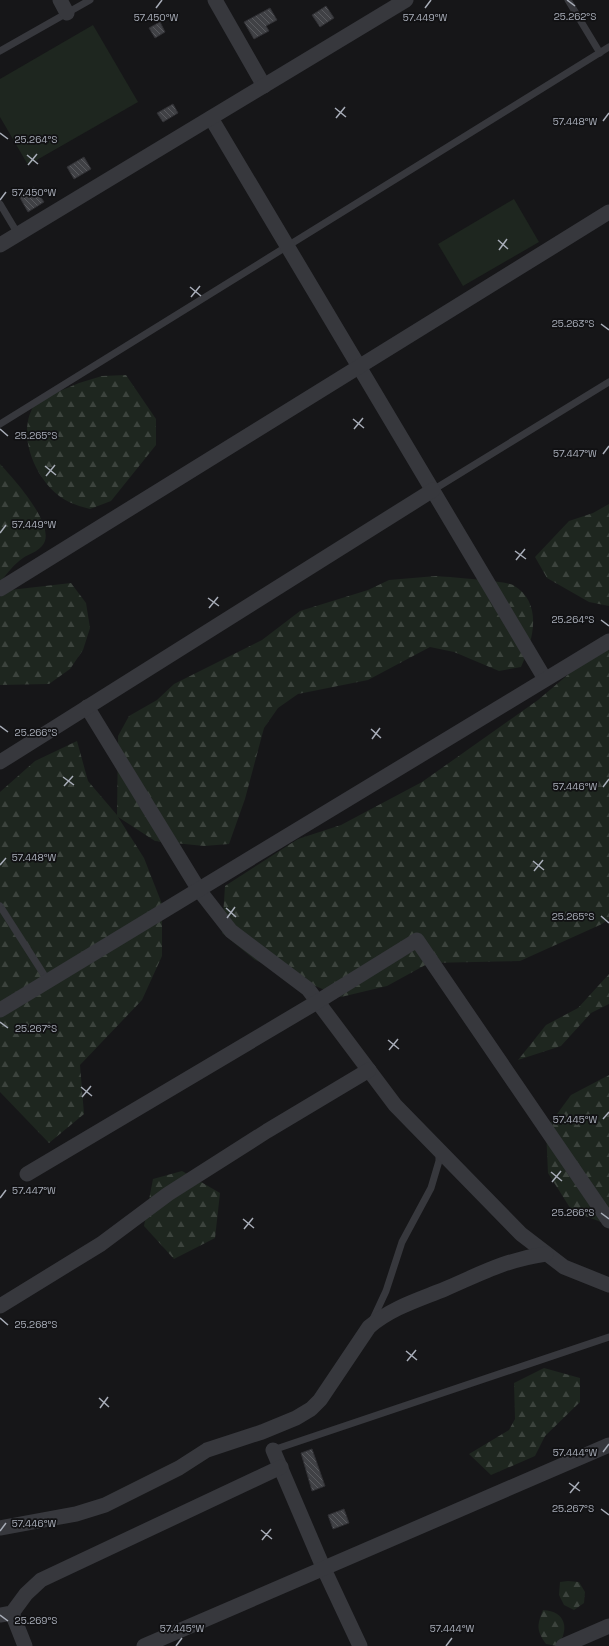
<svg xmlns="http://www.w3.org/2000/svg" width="609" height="1646" font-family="'Space Grotesk',sans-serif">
  <defs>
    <pattern id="forest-firs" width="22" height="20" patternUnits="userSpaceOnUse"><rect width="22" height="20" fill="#1e261f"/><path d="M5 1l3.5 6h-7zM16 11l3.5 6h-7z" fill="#3c433d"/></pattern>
    <pattern id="building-back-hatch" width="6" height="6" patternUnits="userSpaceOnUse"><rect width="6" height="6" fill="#404145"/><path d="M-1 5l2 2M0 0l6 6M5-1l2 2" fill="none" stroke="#595a5e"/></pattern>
  </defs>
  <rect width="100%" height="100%" fill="#161618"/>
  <g fill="url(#forest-firs)">
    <path d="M126,375L156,419V445L111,501L90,509C83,507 75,505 69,502C42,489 22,450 28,421C29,414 33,407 36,401L79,383L102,376Z"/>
    <path d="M0,464C13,478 59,528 42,546C37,552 29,554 23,558C14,564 7,574 0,582Z"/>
    <polygon points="609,504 609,606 589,602 547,578 535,557 569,521 593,513"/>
    <path d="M436,576C448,577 506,581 513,585C544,603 533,641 521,667L499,671L454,652L430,647L368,680L298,694L278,708L264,728L245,799L229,844L204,846L155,841L118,817L144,858L162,904V956L142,1000L80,1065L84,1114L49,1143L0,1092V792L35,761L77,741L88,781L117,815L118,736L129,716L157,700L174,684L262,640L300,611L368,590L389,580Z"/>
    <polygon points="71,583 86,603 90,628 83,650 70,669 49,684 0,685 0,597 10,590"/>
    <polygon points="609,640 609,919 602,924 520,961 429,963 387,986 341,997 255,960 222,933 225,886 298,839 341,825 422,782 538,700"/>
    <polygon points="609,974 609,1004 591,1013 561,1046 518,1060 546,1025 578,1008"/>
    <polygon points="609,1075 609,1225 572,1211 548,1173 546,1129 571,1095"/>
    <polygon points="182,1171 220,1193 215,1238 174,1259 144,1226 153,1179"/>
    <polygon points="544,1368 580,1378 580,1402 545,1436 535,1456 491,1475 469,1454 509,1430 515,1419 514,1383"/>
    <polygon points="568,1581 579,1582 585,1592 584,1603 574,1610 564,1605 559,1595 560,1582"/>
    <path d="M543,1610C566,1611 570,1630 557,1646L546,1644C536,1630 537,1625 543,1610Z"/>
  </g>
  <g fill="#1e261f">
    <polygon points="93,25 138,102 28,165 0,117 0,79"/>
    <polygon points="514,199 539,242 463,286 438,244"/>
  </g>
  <g fill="url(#building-back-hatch)" stroke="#303034">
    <polygon points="326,6 334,18 320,27 312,15"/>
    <polygon points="270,8 277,20 266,26 269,31 254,39 244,22"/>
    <polygon points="160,22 165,32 155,38 149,28"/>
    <polygon points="173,104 178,113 163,122 157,113"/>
    <polygon points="84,157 91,169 74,179 67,167"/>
    <polygon points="34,187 44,202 28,212 19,196"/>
    <polygon points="312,1449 325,1486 312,1491 301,1453"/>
    <polygon points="344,1509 349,1523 333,1529 328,1515"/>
  </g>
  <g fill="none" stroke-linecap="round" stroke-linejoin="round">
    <g stroke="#37383d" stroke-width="7">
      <polyline points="568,0 600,53"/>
      <polyline points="0,51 90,0"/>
      <polyline points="0,204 18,234"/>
      <polyline points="0,424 609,47"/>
      <polyline points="433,490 609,382"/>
      <polyline points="0,906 48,981"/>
      <polyline points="373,1319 386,1291 402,1242 431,1188 439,1161 439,1152"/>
      <polyline points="273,1450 609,1337"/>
    </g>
    <g stroke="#37383d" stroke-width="15">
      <polyline points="60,0 67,13"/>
      <polyline points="215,0 264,86"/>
      <polyline points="211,118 545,679"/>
      <polyline points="0,245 406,0"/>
      <polyline points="0,589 609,212"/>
      <polyline points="87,707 199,890 231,931 308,989 395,1105 521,1234 564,1267 609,1285"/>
      <polyline points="0,762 433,490"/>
      <polyline points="0,1010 609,641"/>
      <polyline points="27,1174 317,1002 417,940 609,1221"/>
      <polyline points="0,1306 101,1244 168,1194 267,1131 369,1070"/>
      <polyline points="273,1450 323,1567 360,1646"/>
      <path d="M0,1528L76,1514L105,1505L179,1468L207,1450L262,1432L296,1418L311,1409L320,1400L369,1327C391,1308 418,1300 445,1289C482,1273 505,1260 546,1254"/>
      <polyline points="12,1613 25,1646"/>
      <polyline points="0,1615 12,1613 26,1594 41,1580 281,1467"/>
      <polyline points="144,1646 609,1445"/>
      <polyline points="563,1646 609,1626"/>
    </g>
  </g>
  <path fill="none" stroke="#a8adb8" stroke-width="1.5" d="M567,0L575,6M156,8L162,0M425,8L431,0M335,108L346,117M336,118L345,107M603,121L609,113M0,133L8,139M27,155L38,164M28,165L37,154M0,200L6,192M498,240L508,249M499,250L507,239M190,287L201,296M191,297L200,286M601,324L609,330M353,419L364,428M0,429L8,436M354,429L363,418M603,454L609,446M45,466L56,475M46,476L55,465M0,533L6,525M515,551L526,559M516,560L525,549M208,598L219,606M209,608L218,597M601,620L609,626M0,726L8,732M371,729L381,738M372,739L380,728M63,777L74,785M64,786L73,776M603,787L609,779M533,861L544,870M0,865L6,858M534,871L543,860M226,908L236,917M601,916L609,923M227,918L235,907M0,1022L8,1028M388,1040L399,1049M389,1050L398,1039M81,1087L92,1096M82,1097L91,1086M603,1119L609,1112M551,1172L562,1181M552,1182L561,1171M0,1198L6,1190M601,1213L609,1219M243,1219L254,1228M244,1229L253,1218M0,1318L8,1325M406,1351L417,1360M407,1361L416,1350M99,1398L109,1407M100,1408L108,1397M603,1452L609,1444M569,1483L580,1491M570,1493L579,1482M601,1509L609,1515M261,1530L272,1539M0,1531L6,1523M262,1540L271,1529M0,1615L8,1621M176,1646L182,1638M446,1646L452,1638"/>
  <g font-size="10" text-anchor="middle" fill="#a8adb8" stroke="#111113" stroke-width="3.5" stroke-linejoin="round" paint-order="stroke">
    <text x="575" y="20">25.262°S</text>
    <text x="156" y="21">57.450°W</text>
    <text x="425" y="21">57.449°W</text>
    <text x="575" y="125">57.448°W</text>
    <text x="36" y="143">25.264°S</text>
    <text x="34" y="196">57.450°W</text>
    <text x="573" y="327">25.263°S</text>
    <text x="36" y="439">25.265°S</text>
    <text x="575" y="457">57.447°W</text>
    <text x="34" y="528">57.449°W</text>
    <text x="573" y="623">25.264°S</text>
    <text x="36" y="736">25.266°S</text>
    <text x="575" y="790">57.446°W</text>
    <text x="34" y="861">57.448°W</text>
    <text x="573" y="920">25.265°S</text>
    <text x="36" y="1032">25.267°S</text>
    <text x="575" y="1123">57.445°W</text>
    <text x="34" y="1194">57.447°W</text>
    <text x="573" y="1216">25.266°S</text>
    <text x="36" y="1328">25.268°S</text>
    <text x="575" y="1456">57.444°W</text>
    <text x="573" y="1512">25.267°S</text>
    <text x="34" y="1527">57.446°W</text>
    <text x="36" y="1624">25.269°S</text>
    <text x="182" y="1632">57.445°W</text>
    <text x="452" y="1632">57.444°W</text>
  </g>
</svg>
